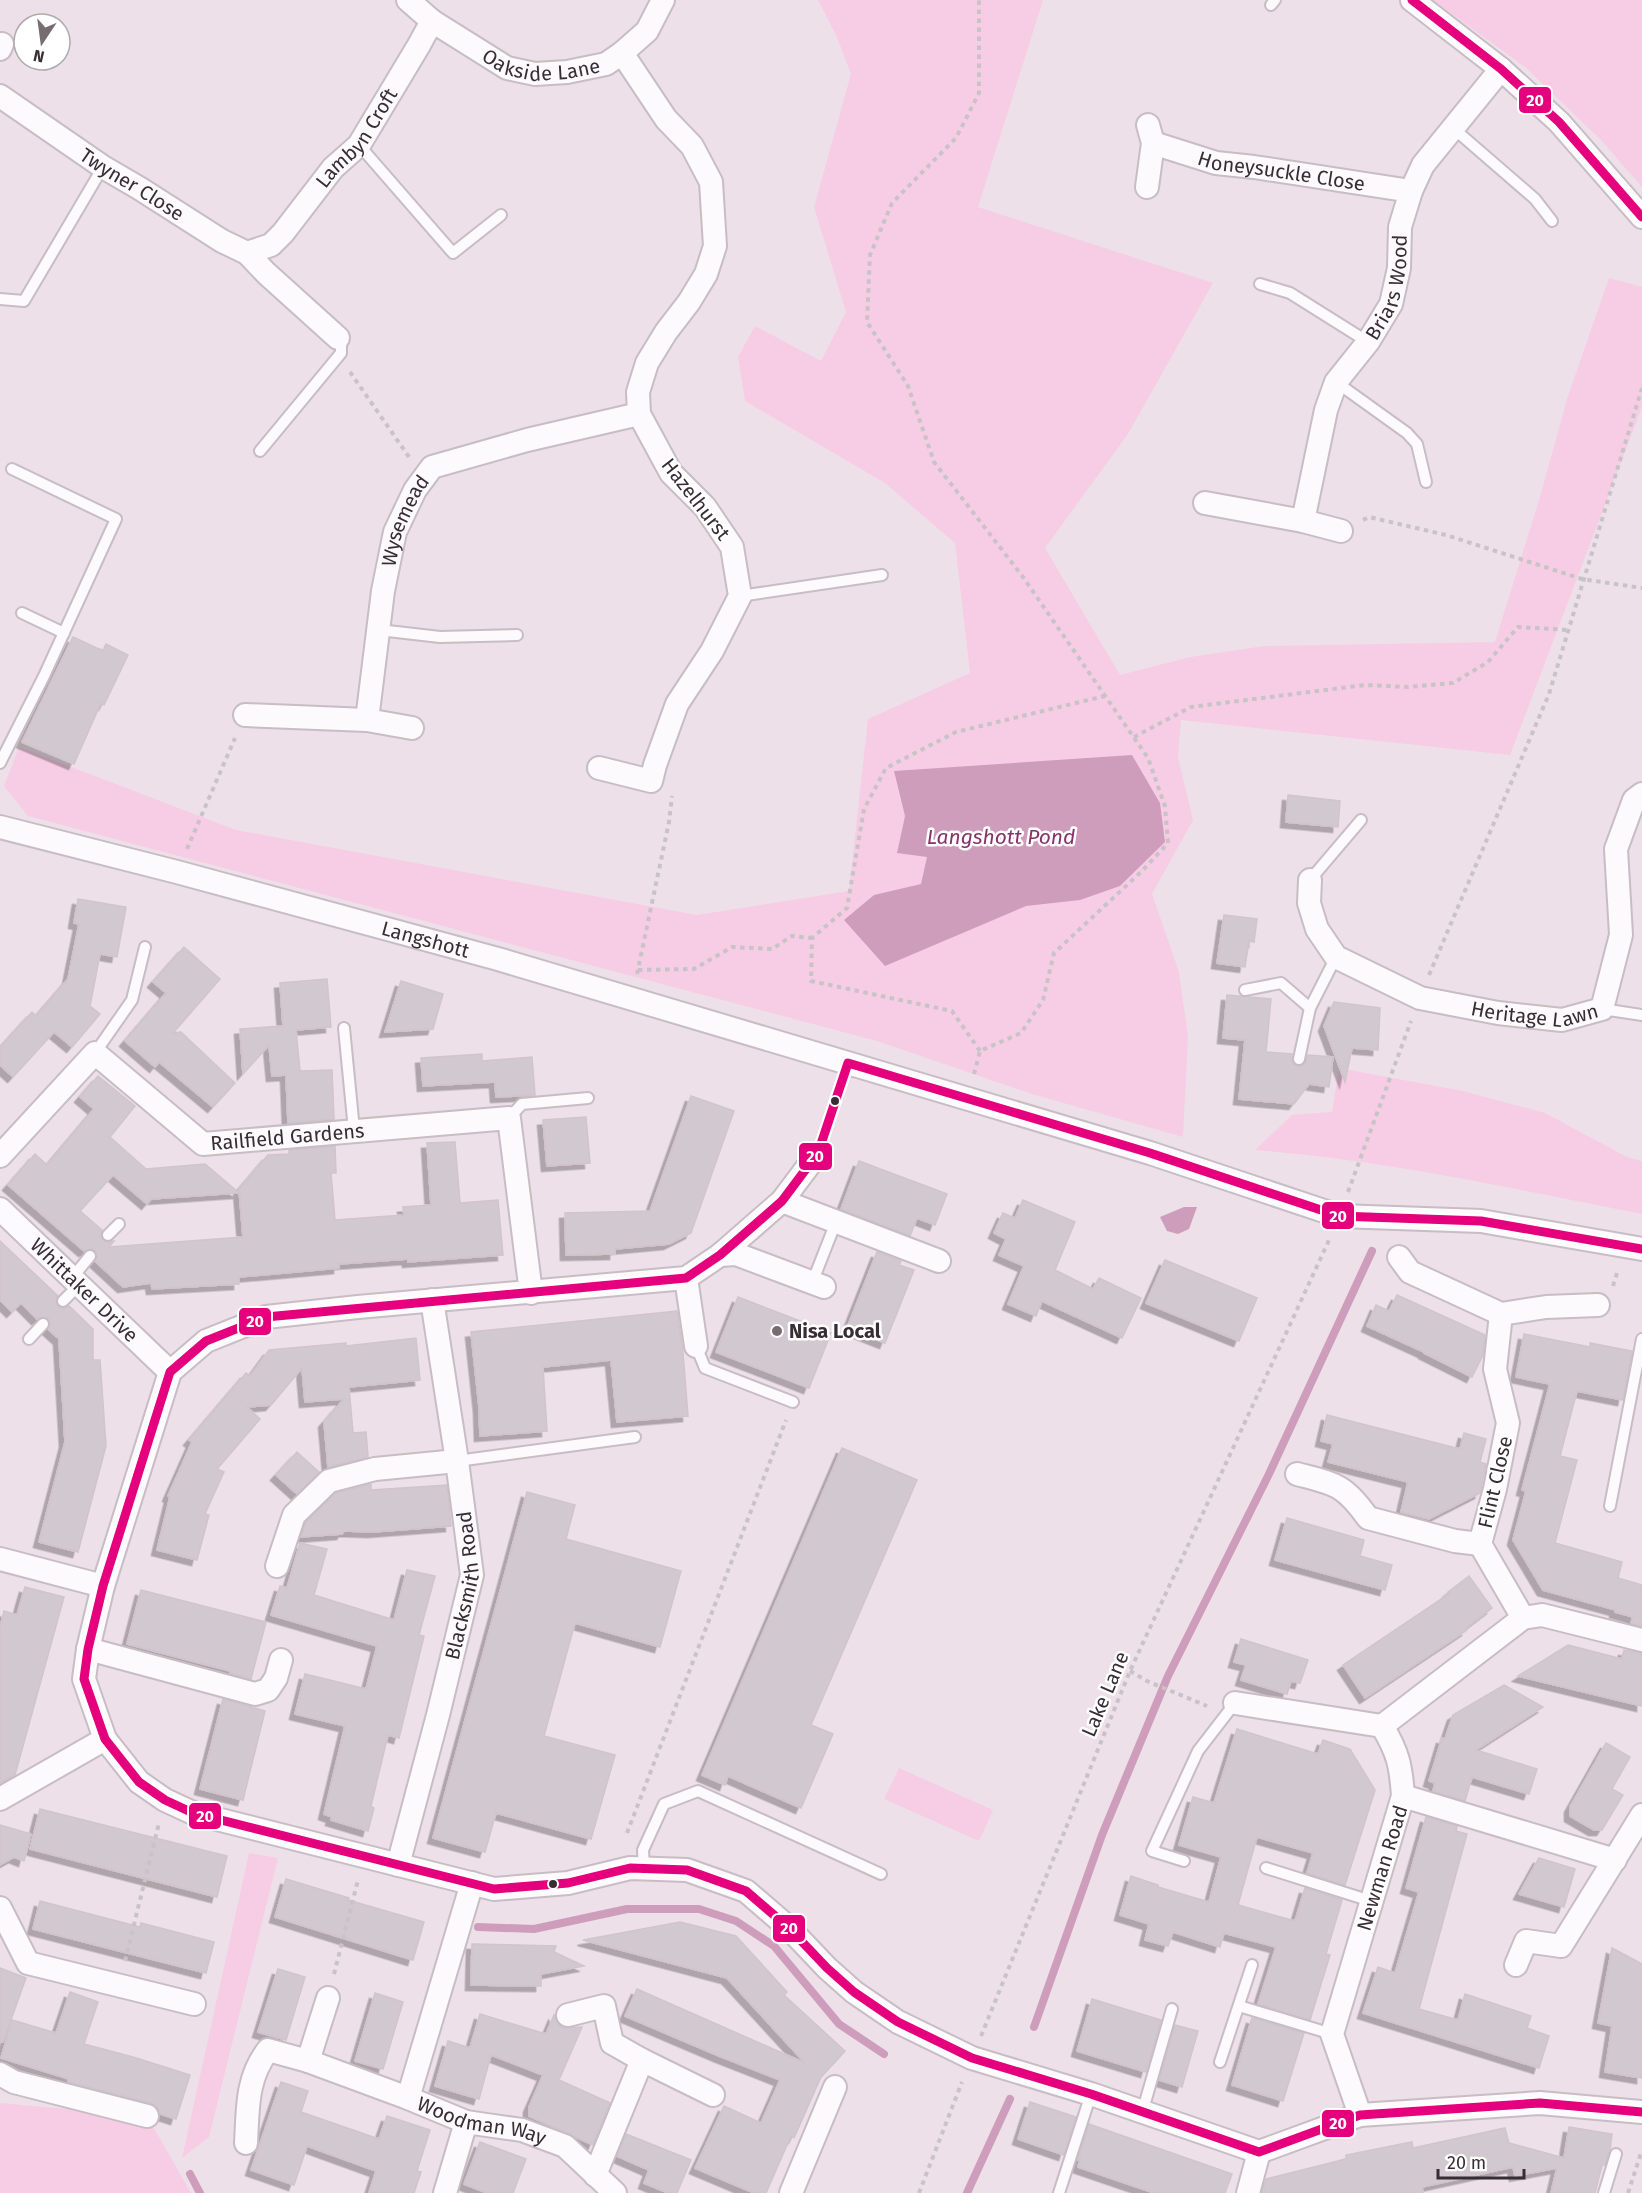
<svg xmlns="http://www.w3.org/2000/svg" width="1642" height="2193" font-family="'Fira Sans',sans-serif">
  <defs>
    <filter id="shadow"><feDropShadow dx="-5.5" dy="5.5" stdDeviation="0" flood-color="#0004"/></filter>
  </defs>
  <rect width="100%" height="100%" fill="#ede0e8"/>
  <g fill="#f7cde6">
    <polygon points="818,0 1043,0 978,207 1213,283 1128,434 1045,548 1120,675 1190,657 1265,646 1495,642 1540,497 1567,399 1609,278 1642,287 1642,407 1510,755 1181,720 1178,757 1193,820 1152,894 1179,972 1188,1037 1183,1137 1032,1094 877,1041 28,816 4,786 19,747 236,830 697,915 849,891 868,719 970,673 955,543 885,483 745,401 738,357 755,326 821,361 846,312 814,207 851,74 836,35"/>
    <polygon points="1433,0 1642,0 1642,187 1600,139 1525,67"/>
    <path d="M1339,1068L1463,1091L1545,1113L1627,1157L1642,1161V1214C1514,1189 1386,1160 1255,1150L1292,1115L1332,1112Z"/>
    <polygon points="899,1768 993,1810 979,1841 884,1799"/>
    <polygon points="249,1853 278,1858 209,2137 182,2158"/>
    <polygon points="0,2103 147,2116 191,2193 0,2193"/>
  </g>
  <g fill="#cf9dbc">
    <polygon points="1132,755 1160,803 1165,842 1120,886 1080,900 1026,906 885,966 844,920 874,895 921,884 927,857 897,853 905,816 894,771"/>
    <polygon points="1184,1207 1197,1207 1189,1229 1178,1234 1167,1231 1160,1217"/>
  </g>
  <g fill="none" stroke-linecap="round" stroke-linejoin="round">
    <g stroke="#cf9dbc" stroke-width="8">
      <polyline points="478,1927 534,1929 627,1909 699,1909 736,1921 774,1946 839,2024 884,2054"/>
      <polyline points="1034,2027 1102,1835 1168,1676 1269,1474 1372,1251"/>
      <polyline points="190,2174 200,2193"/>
      <polyline points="967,2193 1010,2099"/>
    </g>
  </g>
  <g fill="#d2c8cf" stroke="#cfc5cb" stroke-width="1.5" filter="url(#shadow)">
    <polygon points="73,637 103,651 106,644 128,655 104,705 101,703 74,764 22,742"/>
    <polygon points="1288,795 1340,801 1338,827 1286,822"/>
    <polygon points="78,899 126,907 117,957 100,954 90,1006 100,1014 72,1047 54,1032 13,1077 0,1065 0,1047 32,1012 36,1016 68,979 79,924 74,923"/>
    <polygon points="1224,915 1257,919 1254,942 1249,941 1245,967 1217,963"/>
    <polygon points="184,947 220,979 173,1033 181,1032 235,1083 213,1107 159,1062 155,1067 125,1041 166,993 153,982"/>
    <polygon points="327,979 331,1027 296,1030 300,1071 332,1070 334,1119 288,1123 286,1075 272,1076 269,1045 243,1074 240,1029 283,1026 280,983"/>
    <polygon points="401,981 443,994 433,1029 385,1032"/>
    <polygon points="1227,995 1271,999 1266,1052 1292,1054 1292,1062 1298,1066 1305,1064 1308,1055 1333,1057 1329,1087 1309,1084 1294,1104 1239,1099 1245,1040 1223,1038"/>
    <polygon points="1334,1002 1380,1008 1378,1050 1352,1048 1345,1082 1324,1026"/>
    <polygon points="482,1054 482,1061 532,1057 535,1095 496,1097 495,1082 423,1086 421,1058"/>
    <polygon points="98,1076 135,1106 110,1137 146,1169 205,1164 239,1193 151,1199 147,1204 113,1175 80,1211 102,1230 101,1236 103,1241 107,1242 114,1241 109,1247 243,1237 239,1189 268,1155 289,1154 289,1150 335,1146 336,1173 331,1173 335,1220 404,1215 403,1207 431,1205 427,1143 455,1142 460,1203 498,1200 503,1255 408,1262 408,1259 339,1264 339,1268 239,1277 239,1284 152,1289 151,1283 123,1287 95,1261 97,1257 95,1251 91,1249 84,1251 8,1185 35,1154 47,1165 94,1109 80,1097"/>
    <polygon points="691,1096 734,1111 691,1233 669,1244 615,1249 615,1254 566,1255 565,1213 650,1211"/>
    <polygon points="586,1117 590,1163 547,1166 543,1120"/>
    <polygon points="859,1161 947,1194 935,1225 917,1218 910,1236 841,1209"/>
    <polygon points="1023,1200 1075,1222 1055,1270 1093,1289 1099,1278 1141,1298 1122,1338 1042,1301 1036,1316 1008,1304 1024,1266 999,1255 1006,1239 994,1233 1003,1213 1015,1218"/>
    <polygon points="0,1241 58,1296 56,1302 58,1307 64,1308 69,1306 93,1329 93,1360 100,1360 106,1446 78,1552 39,1542 65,1442 59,1339 48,1329 50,1322 48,1318 41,1317 37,1319 21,1303 12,1312 0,1300"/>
    <polygon points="877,1252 901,1261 899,1265 914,1270 885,1343 847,1328"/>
    <polygon points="1165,1260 1257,1298 1239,1341 1146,1303"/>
    <polygon points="1397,1295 1485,1335 1483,1355 1472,1377 1424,1353 1424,1352 1367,1326 1376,1305 1389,1311"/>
    <polygon points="738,1297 831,1333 809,1388 716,1352"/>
    <polygon points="677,1311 683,1353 688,1416 617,1422 611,1360 543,1367 547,1431 480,1436 479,1407 471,1332"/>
    <polygon points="1524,1334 1590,1347 1590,1343 1632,1351 1623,1400 1577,1391 1560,1456 1577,1460 1555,1543 1622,1562 1618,1578 1642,1585 1642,1626 1631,1623 1633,1617 1615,1612 1616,1610 1543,1590 1513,1540 1526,1491 1522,1490 1550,1384 1516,1377"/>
    <polygon points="416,1338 420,1380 349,1387 353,1433 366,1432 368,1457 328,1467 324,1422 344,1399 305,1402 302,1368 271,1405 247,1407 260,1419 217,1469 224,1472 205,1514 209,1515 197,1560 157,1550 170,1497 168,1496 192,1442 189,1440 246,1373 250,1376 269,1350 346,1343 346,1346"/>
    <polygon points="1327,1415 1460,1449 1464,1433 1486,1439 1480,1462 1486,1464 1480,1493 1429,1519 1401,1512 1408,1482 1328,1462 1333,1444 1321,1441"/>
    <polygon points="842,1448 917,1480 811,1725 833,1734 801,1808 728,1776 725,1785 702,1775"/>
    <polygon points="297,1452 319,1472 297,1494 276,1475"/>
    <polygon points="371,1484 371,1490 447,1485 451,1526 373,1532 344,1531 342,1534 301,1537 306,1522 336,1493"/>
    <polygon points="527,1492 575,1505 566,1539 681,1571 660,1647 575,1623 544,1736 615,1755 591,1839 496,1813 485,1852 433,1838"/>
    <polygon points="1287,1518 1364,1540 1360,1556 1392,1565 1385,1590 1275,1560"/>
    <polygon points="300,1543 327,1549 314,1595 394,1620 407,1570 435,1576 419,1635 424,1636 399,1738 388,1735 371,1806 374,1808 368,1831 331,1820 332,1817 324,1814 345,1726 295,1714 305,1674 366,1689 377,1646 271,1615 280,1586 287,1588"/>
    <polygon points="1469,1576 1492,1608 1466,1628 1467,1630 1365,1698 1343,1665 1450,1593 1448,1592"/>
    <polygon points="25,1587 64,1597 15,1775 0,1783 0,1628 4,1611 17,1615"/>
    <polygon points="141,1590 266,1622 251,1679 230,1673 230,1671 127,1644"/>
    <polygon points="1241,1639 1308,1660 1300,1683 1291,1681 1287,1694 1241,1680 1246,1665 1234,1662"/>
    <polygon points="1568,1645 1622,1659 1624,1650 1642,1653 1642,1706 1518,1676"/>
    <polygon points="1504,1685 1543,1707 1476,1750 1537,1769 1529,1794 1472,1777 1465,1801 1433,1791 1435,1783 1429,1781 1442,1738 1445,1739 1453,1715"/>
    <polygon points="223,1699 265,1711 243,1800 200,1789"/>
    <polygon points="1237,1729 1318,1754 1323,1740 1350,1749 1375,1790 1345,1885 1307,1873 1313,1853 1257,1837 1238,1905 1295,1921 1305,1888 1342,1900 1326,1954 1330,1955 1310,2020 1258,2004 1276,1947 1224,1933 1220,1947 1173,1932 1168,1946 1145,1940 1149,1924 1120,1915 1131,1876 1158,1885 1158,1887 1209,1902 1221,1857 1179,1845 1193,1797 1214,1803"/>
    <polygon points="1606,1743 1630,1757 1612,1789 1623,1795 1602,1830 1594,1830 1570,1816 1570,1807"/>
    <polygon points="40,1809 227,1856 217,1897 30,1849"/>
    <polygon points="1426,1817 1457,1826 1456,1831 1467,1834 1419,2009 1458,2020 1465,1994 1531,2016 1527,2028 1549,2036 1539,2068 1363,2013 1378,1967 1395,1973 1419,1892 1406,1888"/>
    <polygon points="0,1825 31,1834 24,1861 14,1857 0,1865"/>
    <polygon points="1539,1858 1575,1869 1564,1907 1519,1894"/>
    <polygon points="286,1879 349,1898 348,1900 424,1922 413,1960 275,1917"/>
    <polygon points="40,1901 140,1927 141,1923 214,1942 206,1973 33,1929"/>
    <polygon points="680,1922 736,1936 787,1992 784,1995 845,2051 821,2077 794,2138 791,2136 766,2193 754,2193 695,2168 724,2106 761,2123 780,2080 719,2056 625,2016 637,1989 805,2063 727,1978 583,1940"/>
    <polygon points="472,1944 556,1946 554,1952 584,1966 541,1974 541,1986 471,1985"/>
    <polygon points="1612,1948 1642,1964 1642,2078 1605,2072 1612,2026 1598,2023"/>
    <polygon points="0,1968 26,1978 3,2042 0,2042"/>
    <polygon points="278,1969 305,1977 286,2040 258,2032"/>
    <polygon points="70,1992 98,2002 84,2044 133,2057 190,2075 176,2119 160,2114 157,2107 150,2103 68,2082 69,2079 1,2058 12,2020 56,2033"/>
    <polygon points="375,1993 403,2002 383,2069 355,2061"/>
    <polygon points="1092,1999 1161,2020 1146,2072 1077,2051"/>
    <polygon points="480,2014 546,2034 554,2015 558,2024 564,2028 582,2027 559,2080 610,2103 593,2145 529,2116 529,2107 543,2075 491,2055 479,2099 435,2086 448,2041 470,2048"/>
    <polygon points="1252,2018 1304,2033 1283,2101 1232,2085"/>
    <polygon points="1175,2025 1198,2031 1182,2087 1159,2080"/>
    <polygon points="281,2082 308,2091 301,2112 379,2139 387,2116 430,2130 417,2171 421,2172 414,2193 369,2193 376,2171 307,2146 294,2185 251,2170"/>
    <polygon points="1030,2102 1076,2117 1064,2155 1018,2139"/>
    <polygon points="1089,2124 1232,2174 1225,2193 1154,2193 1078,2167 1080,2160 1078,2160"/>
    <polygon points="1569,2127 1612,2134 1610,2150 1605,2165 1602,2165 1595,2193 1551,2193 1557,2168 1515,2176 1513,2167 1422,2187 1423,2193 1262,2193 1266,2179 1346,2159 1346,2155 1412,2142 1413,2148 1505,2128 1509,2143 1564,2158"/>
    <polygon points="626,2134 691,2160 677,2193 668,2193 644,2183 649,2170 617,2156"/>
    <polygon points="480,2142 526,2159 513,2193 487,2193 464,2184"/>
  </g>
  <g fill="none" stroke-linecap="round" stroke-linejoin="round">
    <g stroke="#c7bdc3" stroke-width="14">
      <g id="lane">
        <polyline points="1271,5 1275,0"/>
        <polyline points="1453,128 1535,199 1552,221"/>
        <polyline points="359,145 453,253 501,215"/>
        <polyline points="1260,284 1290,293 1368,342"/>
        <polyline points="0,299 24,301 103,167"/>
        <polyline points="1336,382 1407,433 1417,444 1426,482"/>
        <polyline points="260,451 341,353 341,344 338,338"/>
        <polyline points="740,596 882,575"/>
        <polyline points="22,613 64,633"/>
        <polyline points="379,630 440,637 517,635"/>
        <polyline points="0,763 44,676 116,519 12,469"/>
        <polyline points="1310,880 1361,820"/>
        <polyline points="1245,990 1281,983 1310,1008"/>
        <polyline points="1602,1009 1642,1015"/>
        <polyline points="344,1028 354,1130"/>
        <polyline points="95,1053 132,1000 145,947"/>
        <polyline points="1299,1059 1310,1008 1336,957"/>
        <polyline points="509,1118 522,1104 588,1098"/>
        <polyline points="818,1153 848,1063"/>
        <polyline points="108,1235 119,1224"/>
        <polyline points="72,1278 90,1256"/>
        <polyline points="812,1283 836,1222"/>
        <polyline points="63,1301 79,1285"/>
        <polyline points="29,1339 43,1324"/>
        <polyline points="696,1346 705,1368 793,1402"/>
        <polyline points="457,1461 635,1437"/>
        <polyline points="1610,1506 1642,1339"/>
        <polyline points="1184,1861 1152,1851 1198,1751 1235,1703"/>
        <polyline points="644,1868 643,1850 664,1804 698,1791 881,1874"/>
        <polyline points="1266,1868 1371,1901"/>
        <polyline points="1239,2006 1332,2034"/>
        <polyline points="1220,2062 1252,1965"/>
        <polyline points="1142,2113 1172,2009"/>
        <polyline points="1059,2193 1091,2094"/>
        <polyline points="1604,2193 1616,2154"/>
      </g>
    </g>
    <g stroke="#c7bdc3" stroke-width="26">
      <g id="street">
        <path id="s1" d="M408,0L432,21L507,68L535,74L567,72L606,64L622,53L647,31L663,0"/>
        <polyline points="1412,0 1501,69 1559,122 1642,217"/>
        <polyline points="0,49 2,44"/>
        <path id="s2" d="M0,96L103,167L139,188L222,241L247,253L271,245L283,233L333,168L359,145L419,45L432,21"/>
        <path id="s3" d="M1153,143L1216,163L1254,167L1411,191"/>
        <polyline points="1147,187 1153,143 1148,125"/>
        <polyline points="247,253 266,273 338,338"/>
        <polyline points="1205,503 1303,521 1341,531"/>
        <path id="s4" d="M1303,521L1326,410L1336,382L1368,342L1391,304L1399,268L1400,227L1411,191L1423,165L1501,69"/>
        <polyline points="245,715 367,720 412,728"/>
        <path id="s5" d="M367,720L383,591L395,532L415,490L432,467L527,440L639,414"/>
        <polyline points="599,768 651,781 655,765 677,704 712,651 740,596 732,547 705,507 671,473 639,414 638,392 647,363 666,332 689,302 706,274 715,246 711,182 692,146 666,119 622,53"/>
        <path id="s6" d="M0,827L177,872L498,959L1150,1153L1339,1216L1481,1221L1642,1249"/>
        <path id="s7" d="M1310,880L1309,903L1317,929L1336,957L1420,998L1498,1013L1562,1020L1602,1009L1621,935L1616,849L1634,800L1642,794"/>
        <polyline points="818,1153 782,1201 720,1255 686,1278 358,1307 266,1317 206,1341 170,1372 103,1586 88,1649 84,1679 105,1739 139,1782 165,1800 193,1813 494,1889 568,1883 630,1868 687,1870 746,1891 789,1928 827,1968 854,1992 898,2022 972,2058 1091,2094 1259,2152 1360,2115 1540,2103 1642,2112"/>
        <path id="s8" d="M0,1156L95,1053L203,1144L509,1118L531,1293"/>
        <polyline points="782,1201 939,1261"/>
        <path id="s9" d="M0,1209L170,1372"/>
        <polyline points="720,1255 736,1254 824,1287"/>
        <polyline points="1399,1257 1410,1272 1501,1314 1546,1307 1598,1305"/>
        <polyline points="686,1278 696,1346"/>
        <polyline points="1501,1314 1495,1369 1508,1423 1495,1489 1480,1544 1523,1618"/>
        <path d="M1297,1474C1335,1484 1344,1484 1368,1518L1455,1541L1480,1544"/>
        <polyline points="0,1559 103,1586"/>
        <polyline points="277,1566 294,1515 329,1481 375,1469 457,1461"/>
        <polyline points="88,1649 255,1694 268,1690 276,1678 281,1660"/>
        <path d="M1235,1703L1382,1726C1398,1752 1401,1766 1403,1796L1332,2034L1360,2115"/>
        <polyline points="1382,1726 1523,1618 1542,1615 1642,1640"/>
        <polyline points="1403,1796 1615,1860"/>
        <polyline points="0,1799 105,1739"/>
        <path id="s10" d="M398,1865L438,1715L472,1575L457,1461L432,1300"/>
        <path id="s11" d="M472,1883L408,2098L466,2122L522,2130L565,2146L615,2193"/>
        <polyline points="0,1908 28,1963 194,2004"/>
        <polyline points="1516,1965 1526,1941 1561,1946 1642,1815"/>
        <polyline points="568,2015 604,2006 612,2043 642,2060 713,2095"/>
        <polyline points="308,2061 328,1998"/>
        <polyline points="0,2074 14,2082 147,2116"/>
        <path d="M246,2143C248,2108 246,2079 268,2050L308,2061L408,2098"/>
        <polyline points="595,2175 642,2060"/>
        <polyline points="445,2193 466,2122"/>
        <polyline points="791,2193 835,2087"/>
        <polyline points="1248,2193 1259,2152"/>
      </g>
    </g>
    <g stroke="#c8c3c6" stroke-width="4" stroke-dasharray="4.5 4.5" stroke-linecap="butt">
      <polyline points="350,372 409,457"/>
      <polyline points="1363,520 1369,517 1446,535 1582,579 1642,588"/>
      <polyline points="1134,737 1191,707 1365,685 1408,687 1453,683 1488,662 1518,627 1568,630"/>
      <polyline points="187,849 235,738"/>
      <polyline points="638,970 694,969 732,947 772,949 792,936 812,938"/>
      <polyline points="637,974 669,822 672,796"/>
      <polyline points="1429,975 1549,694 1642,388"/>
      <polyline points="980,1051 952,1011 811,981 812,938 847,908 864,809 886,768 956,732 1105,696"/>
      <polyline points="974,1074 980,1051 1021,1033 1043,1000 1054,953 1141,872 1168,843 1165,806 1148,758 1023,577 934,462 908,386 867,322 870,255 892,203 956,138 979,93 979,0"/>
      <polyline points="1348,1192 1411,1021"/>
      <polyline points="1613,1286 1618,1270"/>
      <polyline points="1130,1671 1147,1681 1207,1706"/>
      <polyline points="627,1833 786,1420"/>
      <polyline points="125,1961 159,1823"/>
      <polyline points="334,1974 358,1880"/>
      <polyline points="981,2036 1130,1671 1330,1238"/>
      <polyline points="919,2193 962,2082"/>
      <polyline points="1628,2193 1642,2150"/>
    </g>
    <use href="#lane" stroke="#fcfafc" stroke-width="10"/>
    <use href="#street" stroke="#fcfafc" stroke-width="22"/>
    <g stroke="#fff" stroke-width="14">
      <g id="bus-1">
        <polyline points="1412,0 1501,69 1559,122 1642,217"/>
        <polyline points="1642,1249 1481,1221 1339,1216 1150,1153 848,1063 818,1153 782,1201 720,1255 686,1278 266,1317 206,1341 170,1372 103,1586 88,1649 84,1679 105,1739 139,1782 165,1800 193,1813 494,1889 568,1883 630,1868 687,1870 746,1891 789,1928 827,1968 854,1992 898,2022 972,2058 1091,2094 1259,2152 1360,2115 1540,2103 1642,2112"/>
      </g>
    </g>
    <use href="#bus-1" stroke="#e5007d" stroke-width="9"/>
  </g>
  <g fill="#372d33" stroke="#fff" stroke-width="2">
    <circle cx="835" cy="1101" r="5"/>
    <circle cx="553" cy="1884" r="5"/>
  </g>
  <circle fill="#776c72" stroke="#fff" stroke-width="2" cx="777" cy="1331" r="6"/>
  <g text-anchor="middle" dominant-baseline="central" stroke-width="5" stroke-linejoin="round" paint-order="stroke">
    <g font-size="20" fill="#372d33" stroke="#fff">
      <text stroke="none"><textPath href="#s1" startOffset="154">Oakside Lane</textPath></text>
      <text stroke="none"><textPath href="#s2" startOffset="456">Lambyn Croft</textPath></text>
      <text stroke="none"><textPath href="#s3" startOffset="132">Honeysuckle Close</textPath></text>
      <text stroke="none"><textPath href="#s2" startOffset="159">Twyner Close</textPath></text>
      <text stroke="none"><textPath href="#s4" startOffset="254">Briars Wood</textPath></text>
      <text transform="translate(696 499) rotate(52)">Hazelhurst</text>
      <text stroke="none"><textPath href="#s5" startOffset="204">Wysemead</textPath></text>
      <text stroke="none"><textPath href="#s6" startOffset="440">Langshott</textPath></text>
      <text stroke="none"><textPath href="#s7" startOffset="294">Heritage Lawn</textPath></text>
      <text stroke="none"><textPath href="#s8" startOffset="366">Railfield Gardens</textPath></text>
      <text stroke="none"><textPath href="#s9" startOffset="117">Whittaker Drive</textPath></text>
      <text transform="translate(1495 1482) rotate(-77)">Flint Close</text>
      <text stroke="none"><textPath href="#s10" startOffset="288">Blacksmith Road</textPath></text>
      <text transform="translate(1105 1694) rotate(-67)">Lake Lane</text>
      <text transform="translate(1382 1868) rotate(-73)">Newman Road</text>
      <text stroke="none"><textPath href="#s11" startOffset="302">Woodman Way</textPath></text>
    </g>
    <g font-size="20" font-weight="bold" fill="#372d33" stroke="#fff" text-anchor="start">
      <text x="789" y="1331">Nisa Local</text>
    </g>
    <g font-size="21" font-style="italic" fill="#84346a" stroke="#fff">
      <text x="1001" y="837">Langshott Pond</text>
    </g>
  </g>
  <g stroke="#fff" stroke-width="2">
    <rect x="1518" y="86" width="34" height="28" rx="6" fill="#e5007d"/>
    <rect x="798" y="1142" width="35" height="29" rx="6" fill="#e5007d"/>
    <rect x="1321" y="1201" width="34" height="29" rx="6" fill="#e5007d"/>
    <rect x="238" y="1307" width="34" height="29" rx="6" fill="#e5007d"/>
    <rect x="188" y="1802" width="34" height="28" rx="6" fill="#e5007d"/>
    <rect x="772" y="1914" width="34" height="29" rx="6" fill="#e5007d"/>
    <rect x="1321" y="2109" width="34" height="29" rx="6" fill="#e5007d"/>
  </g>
  <g font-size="16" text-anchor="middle" font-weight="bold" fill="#fff">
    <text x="1535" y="106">20</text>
    <text x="815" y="1162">20</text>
    <text x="1338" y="1222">20</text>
    <text x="255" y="1327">20</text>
    <text x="205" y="1822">20</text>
    <text x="789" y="1934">20</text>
    <text x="1338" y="2129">20</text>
  </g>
  <g transform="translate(42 42) rotate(193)"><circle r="28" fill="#ffffff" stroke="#afabad" stroke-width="1.5"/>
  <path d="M0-4.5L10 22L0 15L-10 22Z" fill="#776c72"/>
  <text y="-9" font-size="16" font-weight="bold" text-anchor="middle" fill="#372d33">N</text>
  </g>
  <path d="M1438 2169v9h86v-9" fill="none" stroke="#372d33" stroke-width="3"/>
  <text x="1447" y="2169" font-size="18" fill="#372d33" stroke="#ffffff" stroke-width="4.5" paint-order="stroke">20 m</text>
</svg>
